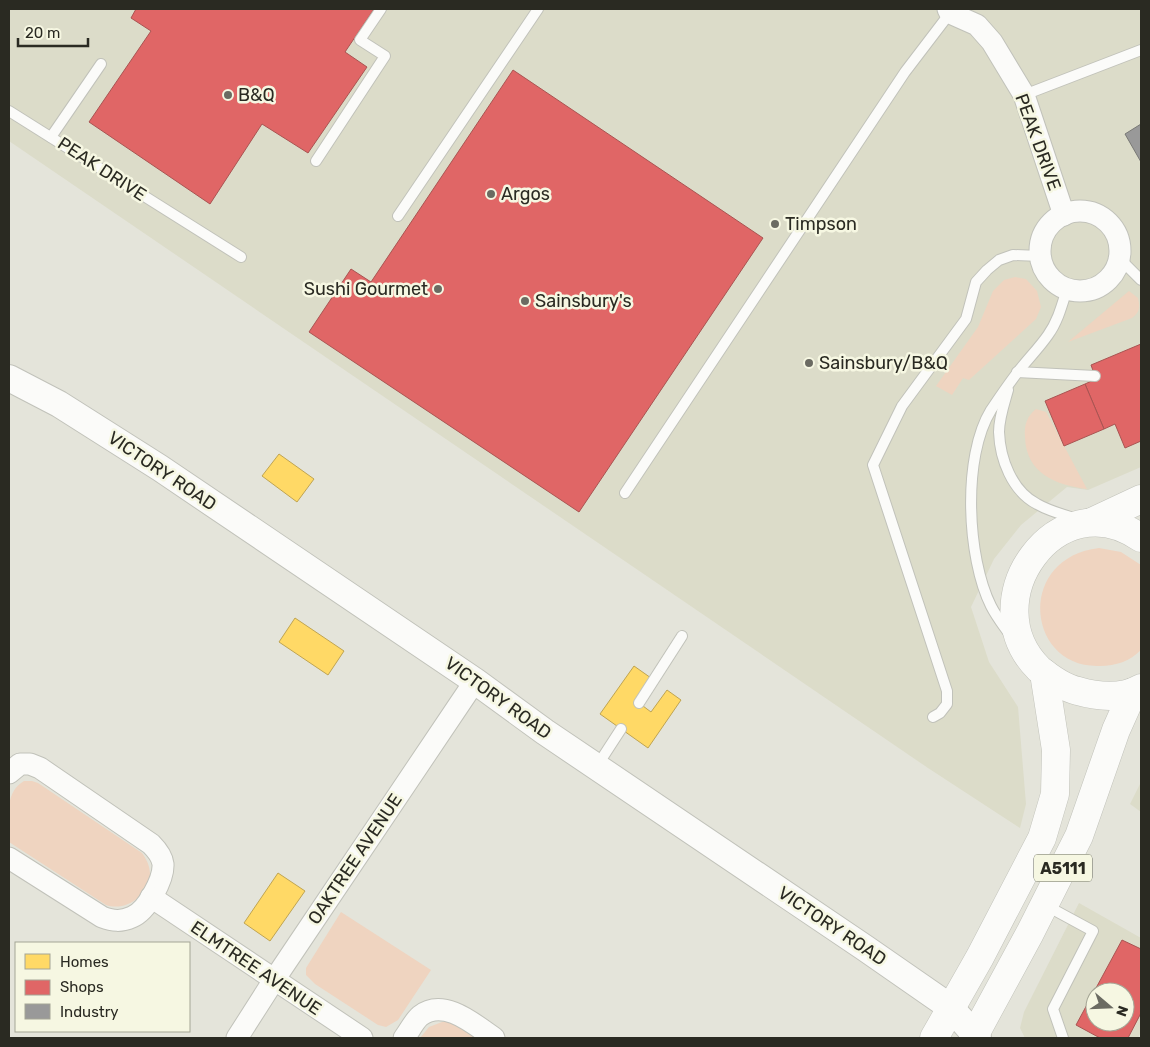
<svg xmlns="http://www.w3.org/2000/svg" width="1150" height="1047" font-family="Rubik,sans-serif">
  <rect width="100%" height="100%" fill="#e4e4da"/>
  <g fill="#dcdcc9" fill-rule="evenodd">
    <polygon points="9,9 1141,9 1141,467 1088,490 1067,487 1021,525 994,559 971,607 989,662 1018,707 1026,804 1020,828 928,768 9,141"/>
    <polygon points="1141,782 1141,812 1130,804"/>
    <path d="M1079,903L1141,938V1032L1138,1038H1025L1020,1028L1024,1012ZM1095,992H1125V1022H1095Z"/>
  </g>
  <g fill="#efd4c0">
    <polygon points="1015,277 1026,279 1037,291 1041,307 1036,319 969,380 963,378 952,395 936,386 978,327 993,291 1004,280"/>
    <path d="M1129,291L1138,298C1140,307 1140,312 1132,318L1068,342Z"/>
    <path d="M1036,409L1046,412L1087,489C1055,485 1026,473 1025,437C1024,425 1027,416 1036,409Z"/>
    <path d="M1099,548L1121,552L1141,565V650C1130,661 1116,666 1100,666C1026,669 1015,558 1099,548Z"/>
    <path d="M24,781H32L38,783L142,853C147,860 150,866 150,875C149,895 126,912 106,905L9,842C9,822 3,793 24,781Z"/>
    <polygon points="341,912 431,970 398,1020 386,1027 378,1025 315,984 306,975 306,968"/>
    <polygon points="442,1022 449,1022 477,1038 420,1038 429,1027"/>
  </g>
  <g fill="#ffd966" stroke="#bfa452">
    <polygon points="279,454 314,479 297,502 262,476"/>
    <polygon points="295,618 344,651 328,675 279,642"/>
    <polygon points="634,666 651,678 635,700 651,712 667,690 681,700 648,748 600,714"/>
    <polygon points="278,873 305,891 270,941 244,923"/>
  </g>
  <g fill="#e06666" stroke="#a95452" fill-rule="evenodd">
    <polygon points="136,9 374,9 345,52 367,67 308,153 262,124 210,204 89,122 151,31 131,18"/>
    <polygon points="513,70 763,238 579,512 309,332 351,269 371,282"/>
    <polygon points="1141,344 1141,441 1125,448 1115,424 1104,429 1085,384 1096,379 1091,365"/>
    <polygon points="1085,384 1104,429 1064,446 1045,401"/>
    <path d="M1122,940L1141,949V1013L1128,1038H1100L1076,1025ZM1095,992H1125V1022H1095Z"/>
  </g>
  <polygon fill="#999" stroke="#787875" points="1141,124 1141,162 1125,134"/>
  <g fill="none" stroke-linecap="round" stroke-linejoin="round">
    <g stroke="#c1c2ba" stroke-width="12">
      <g id="service">
        <polyline points="1024,95 1141,50"/>
        <polyline points="9,111 241,257"/>
        <polyline points="51,137 101,64"/>
        <polyline points="316,161 385,56 360,40 381,9"/>
        <polyline points="398,216 538,9"/>
        <polyline points="1119,258 1141,280"/>
        <polyline points="1017,372 1095,376"/>
        <path d="M1008,390C1004,404 999,418 999,432C1000,459 1012,491 1037,504C1049,511 1064,515 1077,519"/>
        <polyline points="625,493 905,72 950,13"/>
        <path d="M1010,635C1003,625 996,616 991,606C967,558 962,457 991,410C999,398 1008,385 1017,373C1027,360 1039,348 1048,335C1058,321 1062,305 1067,289"/>
        <polyline points="639,703 682,636"/>
        <polyline points="933,717 940,713 947,704 947,691 873,465 902,406 966,319 976,282 987,270 999,260 1013,255 1040,256"/>
        <polyline points="597,766 621,729"/>
        <polyline points="1045,905 1093,931 1053,1009 1063,1038"/>
      </g>
    </g>
    <g stroke="#c1c2ba" stroke-width="23">
      <g id="minor">
        <polyline points="948,9 950,13 977,25 992,42 1024,95 1064,215"/>
        <circle cx="1080" cy="251" r="40"/>
        <path d="M9,773L20,764H30L40,768L151,844C157,850 162,856 163,864C164,879 147,911 132,917C121,922 113,921 102,917L9,858"/>
        <polyline points="151,897 362,1038"/>
        <polyline points="237,1038 274,980 475,681"/>
        <path d="M404,1038C409,1032 414,1021 420,1016C444,997 475,1025 494,1038"/>
      </g>
    </g>
    <g stroke="#c1c2ba" stroke-width="28">
      <polyline id="tertiary" points="9,378 59,404 160,468 475,681 545,732 865,948 950,1007 978,1038"/>
    </g>
    <g stroke="#c1c2ba" stroke-width="29">
      <g id="trunk">
        <polyline points="1094,521 1141,499"/>
        <path d="M1141,538C1057,479 971,602 1039,669C1050,678 1065,688 1078,691C1099,697 1122,699 1141,688"/>
        <polyline points="934,1038 980,957 1042,838 1055,794 1056,750 1044,673"/>
        <polyline points="973,1038 1030,933 1079,836 1116,730 1133,692"/>
      </g>
    </g>
    <use href="#service" stroke="#fbfbf9" stroke-width="10"/>
    <use href="#minor" stroke="#fbfbf9" stroke-width="21"/>
    <use href="#tertiary" stroke="#fbfbf9" stroke-width="26"/>
    <use href="#trunk" stroke="#fbfbf9" stroke-width="28"/>
  </g>
  <g fill="#6b6b62" stroke="#f6f7e2" stroke-width="2">
    <circle cx="228" cy="95" r="5"/>
    <circle cx="491" cy="194" r="5"/>
    <circle cx="775" cy="224" r="5"/>
    <circle cx="438" cy="289" r="5"/>
    <circle cx="525" cy="301" r="5"/>
    <circle cx="809" cy="363" r="5"/>
  </g>
  <g text-anchor="middle" dominant-baseline="central" stroke-width="5" stroke-linejoin="round" paint-order="stroke">
    <rect fill="#f6f7e2" stroke="#67685c" stroke-width="1" x="1034" y="854.5" width="58" height="27" rx="4"/>
    <g font-size="16" font-weight="bold" fill="#2a2a22">
      <text x="1063" y="868">A5111</text>
    </g>
    <g font-size="18" fill="#2a2a22" stroke="#f6f7e2" text-anchor="start">
      <text x="238" y="95">B&amp;Q</text>
      <text x="501" y="194">Argos</text>
      <text x="785" y="224">Timpson</text>
      <text x="428" y="289" text-anchor="end">Sushi Gourmet</text>
      <text x="535" y="301">Sainsbury's</text>
      <text x="819" y="363">Sainsbury/B&amp;Q</text>
    </g>
    <g font-size="18" fill="#2a2a22" stroke="#f6f7e2">
      <text transform="translate(1038 142) rotate(70)">PEAK DRIVE</text>
      <text transform="translate(102 169) rotate(33)">PEAK DRIVE</text>
      <text transform="translate(162 471) rotate(34)">VICTORY ROAD</text>
      <text transform="translate(498 698) rotate(36)">VICTORY ROAD</text>
      <text transform="translate(355 859) rotate(-56)">OAKTREE AVENUE</text>
      <text transform="translate(832 926) rotate(34)">VICTORY ROAD</text>
      <text transform="translate(256 968) rotate(34)">ELMTREE AVENUE</text>
    </g>
  </g>
  <rect width="1150" height="1047" fill="none" stroke="#2a2a22" stroke-width="20"/>
  <rect x="15" y="942" width="175" height="90" fill="#f6f7e2" stroke="#a4a595"/>
  <rect x="25" y="954" width="25" height="15" fill="#ffd966" stroke="#a4a595"/>
  <text x="60" y="967" font-size="15" fill="#2a2a22">Homes</text>
  <rect x="25" y="980" width="25" height="15" fill="#e06666" stroke="#a4a595"/>
  <text x="60" y="992" font-size="15" fill="#2a2a22">Shops</text>
  <rect x="25" y="1004" width="25" height="15" fill="#999999" stroke="#a4a595"/>
  <text x="60" y="1017" font-size="15" fill="#2a2a22">Industry</text>
  <g transform="translate(1110 1007) rotate(109)"><circle r="24" fill="#f6f7e2" stroke="#a4a595"/>
  <path d="M0-4L9 19L0 12L-9 19Z" fill="#6b6b62"/>
  <text y="-8" font-size="14" font-weight="bold" text-anchor="middle" fill="#2a2a22">N</text>
  </g>
  <path d="M18 38v8h70v-8" fill="none" stroke="#2a2a22" stroke-width="2.5"/>
  <text x="25" y="38" font-size="15" fill="#2a2a22" stroke="#f6f7e2" stroke-width="4" paint-order="stroke">20 m</text>
</svg>
